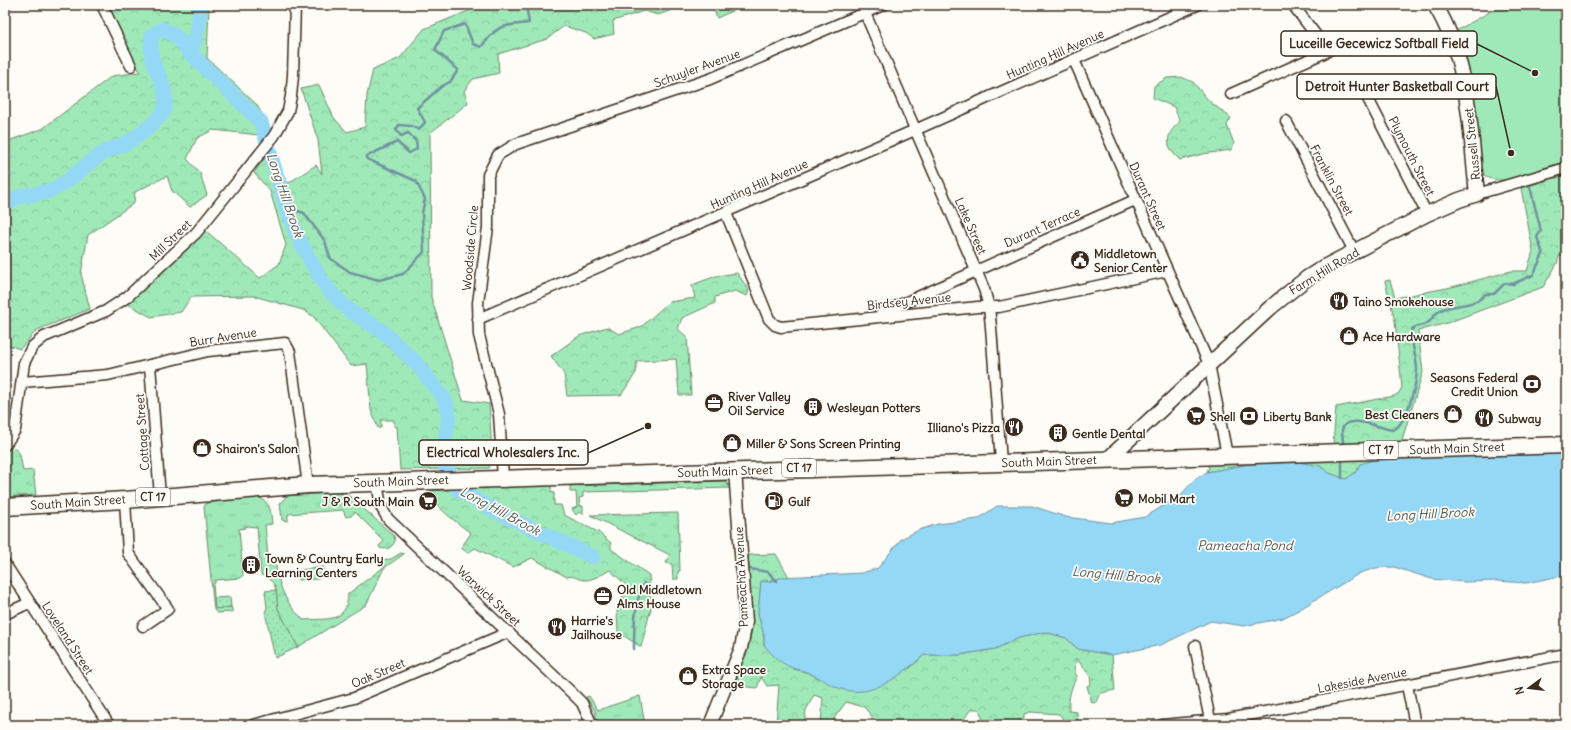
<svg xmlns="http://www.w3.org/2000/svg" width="1571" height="730" font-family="Delius,sans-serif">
  <defs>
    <pattern id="grass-tufts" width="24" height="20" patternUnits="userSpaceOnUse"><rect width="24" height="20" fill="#9fe9b8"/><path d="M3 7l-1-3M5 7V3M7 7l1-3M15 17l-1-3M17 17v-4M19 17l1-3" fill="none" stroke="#8ac89e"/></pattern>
    <pattern id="forest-crowns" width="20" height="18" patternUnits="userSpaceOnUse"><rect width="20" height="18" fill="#9fe9b8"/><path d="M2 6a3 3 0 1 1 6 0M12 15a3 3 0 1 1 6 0" fill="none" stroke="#8ac89e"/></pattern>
    <pattern id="park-dots" width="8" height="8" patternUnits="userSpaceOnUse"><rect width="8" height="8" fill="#9fe9b8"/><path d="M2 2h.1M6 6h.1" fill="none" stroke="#8ac89e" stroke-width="1.8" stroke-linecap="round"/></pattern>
  </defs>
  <rect width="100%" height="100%" fill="#fdfcf7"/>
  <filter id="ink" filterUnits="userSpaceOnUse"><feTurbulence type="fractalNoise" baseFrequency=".025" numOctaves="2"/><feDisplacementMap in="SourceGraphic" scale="8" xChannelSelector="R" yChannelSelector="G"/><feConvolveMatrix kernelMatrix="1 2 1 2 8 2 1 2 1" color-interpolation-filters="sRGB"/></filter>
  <g filter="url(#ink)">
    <g fill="url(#grass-tufts)" stroke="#6d8a6b">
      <polygon points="15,448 20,454 23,471 33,470 36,495 5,497 5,452 8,449"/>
      <polygon points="725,481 731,488 583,492 583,497 579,498 580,506 583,506 583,514 579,512 576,515 572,509 577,507 576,492 570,492 570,486"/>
      <path d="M328,493H340L351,497L394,536L395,541C392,548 387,550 380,548L379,546L384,541L355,512L351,516L346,517L343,510L288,514V521L282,520L280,503L287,496Z"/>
      <path d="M258,497C271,502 271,512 272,524L265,525L268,558H275C276,575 282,595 293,609C296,613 300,615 303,620C327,618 347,624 348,594L385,566L379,560L391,559L401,553L404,554L384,568L366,605L298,647L278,609L276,590L274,584L267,577L261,575L257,527L245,526V528L239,529L243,575L241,578L215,580V583L213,584L215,608L231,607L233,612L217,613L214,610L204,507L206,503Z"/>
      <polygon points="678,513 680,571 678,571 678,579 673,579 672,564 666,563 670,555 590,515"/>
      <polygon points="324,567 321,577 318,579 298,580 290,572 299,573 299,570"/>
      <polygon points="589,696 598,710 640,696 645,725 598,725 595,711 586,697"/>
    </g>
    <g fill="url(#forest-crowns)" stroke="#6d8a6b">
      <polygon points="107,5 209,5 207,58 256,104 268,123 259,135 213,130 197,138 187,159 200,173 207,195 190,207 172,191 167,176 135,192 134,203 88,235 81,274 90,309 37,330 20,349 5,344 5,142 42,129 112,76 140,72"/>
      <polygon points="483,5 686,5 658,15 644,11 613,21 614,34 594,39 586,33 564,26 547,39 498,54 499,73 473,79 464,91 468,103 430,133 431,297 463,400 489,404 492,452 489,468 400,470 397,427 394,426 394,420 381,420 381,428 378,428 371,410 367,364 351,366 313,316 303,310 254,296 191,297 181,312 151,317 128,304 205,230 260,278 279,264 286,245 270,191 254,173 273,146 287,184 316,165 322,174 318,140 301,89 319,85 334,118 347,132 365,127 367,95 373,70 400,58 424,29"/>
      <polygon points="712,5 745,5 717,18"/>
      <path d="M1181,77L1193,82L1209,101L1231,118L1227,125L1234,144L1231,150L1203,154L1180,160C1165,147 1164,135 1180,122L1174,107L1153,98L1154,86L1167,78Z"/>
      <polygon points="1566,175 1566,257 1559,256 1557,264 1543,287 1447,323 1418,331 1423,372 1401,443 1333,445 1336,407 1394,396 1399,393 1402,387 1395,321 1385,281 1390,280 1395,298 1452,287 1511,271 1527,271 1533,251 1521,188"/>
      <polygon points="737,273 749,290 747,296 735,291 715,297 715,303 682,318 678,329 687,337 691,395 679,395 676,359 637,361 636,373 621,395 567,396 564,374 551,356 579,336 607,327 619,334 641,327 669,302 695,298 692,285 716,276"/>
      <polygon points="1555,452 1356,472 1346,479 1329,473 1320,466 1250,464 1207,472 1211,461"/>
      <path d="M551,484V492L554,493V505H561L564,515L598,532L611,543V549L649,575L651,608L641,647L618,632L617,610L627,586L610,570C602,574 592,581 583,580C577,579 574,575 567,577L532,558L513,567L475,548L468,553L461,548L471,533C460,525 431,505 430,491Z"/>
      <path d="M776,554L789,577L761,582L758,614L764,635V645L794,669L809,673L837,687L910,668L924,655H959L995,649L1019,638L1045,632L1066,638L1078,649L1112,655L1115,690L1101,693L1097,702L1092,703L1087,686L1091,684L1090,676L1076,658L1075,673L1077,676C1071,688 1068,697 1069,711L1077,712L1078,725L1067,724L1059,714L1030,712L1024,714V718L1011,725H985L979,709H971L960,725H879L864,707L846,702L835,717L832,725H821L823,698L814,695L806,710L804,725H776L779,685L767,686L761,677L757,688L740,686L736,672L750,639L752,618L748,555Z"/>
    </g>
    <g fill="url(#park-dots)" stroke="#6d8a6b">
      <polygon points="276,590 278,609 298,647 275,658 265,612 267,608 265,591"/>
      <polygon points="230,597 231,607 215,609 214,598"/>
    </g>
    <path fill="#9fe9b8" stroke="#6d8a6b" d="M1502,5H1566V161L1505,180C1495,180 1487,180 1481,171C1475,124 1471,77 1456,31Z"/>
    <path fill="#95d8f6" stroke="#7192a0" d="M1566,451V575L1526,583L1497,581L1464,582L1432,579L1394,567L1376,568L1360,573L1300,609L1283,618L1244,626L1211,621L1161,645L1112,655L1078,649L1066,638L1045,632L1019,638L995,649L959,655H924C906,671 877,695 851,691C836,690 823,679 809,673C805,671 799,670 795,669C781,664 773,656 764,645V635L758,614L761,581L769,582L783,577L862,573L878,568L901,539L919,530L938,524L978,519L997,506H1032L1066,517L1111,523L1145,517L1180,496L1194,480L1207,472L1250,464L1298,462L1320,466L1329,473L1346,479L1356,472L1360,464L1373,460Z"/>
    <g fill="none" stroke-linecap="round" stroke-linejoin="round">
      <g stroke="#7192a0" stroke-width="2.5">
        <path d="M286,207L304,213L325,241L330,258L350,272L379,280L403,274L424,252L422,213L425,199L416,181L367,159V156L397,142L409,153L417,149L416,141L408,133L401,136L396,130L399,125L411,126L419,130L425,122L417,108L442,86L450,82L458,70L435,50L444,31L465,24L473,44L481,47C499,24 500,26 529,23L527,11L530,5"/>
        <path d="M1343,443C1343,439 1342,434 1342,430C1346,412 1382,429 1393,430C1407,424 1417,383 1417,368C1416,355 1410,342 1412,329C1417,325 1424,326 1429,322C1434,317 1435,312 1443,309C1456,304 1477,306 1485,294H1494L1505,283L1513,284L1533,275L1543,254L1537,237L1541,231L1530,187"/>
        <polyline points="1342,478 1342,460"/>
        <polyline points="750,569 768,572 777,581"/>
        <path d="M634,649C634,625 634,605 644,583"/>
      </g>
      <g stroke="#95d8f6" stroke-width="15">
        <polyline points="190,53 261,122 286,207 298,238 320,278 333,295 351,312 381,330 415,362 445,400 449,416 443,455 445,464 457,489 497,512 593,557"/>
        <path d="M5,205C18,193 32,196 48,191C70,184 84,164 103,153C110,148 120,147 128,142C137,137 161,119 164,110C170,90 156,74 152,57C151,50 151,42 152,35L163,29C176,34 182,42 190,53C197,37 200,23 200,5"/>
      </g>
      <g stroke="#3b2a1e" stroke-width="13">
        <g id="minor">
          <polyline points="102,5 131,66"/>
          <polyline points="865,13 984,289 989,307 991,327 1001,462"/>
          <polyline points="1074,60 1209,364 1227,455"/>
          <polyline points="1363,89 1427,214"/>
          <polyline points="1231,94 1328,51 1293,5"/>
          <polyline points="1286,121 1354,251"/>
          <polyline points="1477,194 1566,168"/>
          <polyline points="726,213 769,319 775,325 781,327 978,307 999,307 1167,271"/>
          <polyline points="882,313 1135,200"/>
          <polyline points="478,319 915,130 1197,5"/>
          <polyline points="150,365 160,497"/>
          <polyline points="22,382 108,375 208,351 285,343 290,352 308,485"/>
          <polyline points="5,445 15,430 24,363 32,347 44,337 106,311 127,297 196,233 274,136 288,111 291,96 293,76 295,5"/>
          <polyline points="503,478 499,414 479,335 478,303 488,227 488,175 498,155 516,144 710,79 883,5"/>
          <polyline points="377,482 381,507 388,519 572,693 582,703 592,725"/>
          <polyline points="125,500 128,553 168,609 143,626"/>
          <polyline points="5,564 109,725"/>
          <polyline points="5,614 29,603"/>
          <polyline points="1195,646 1211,725"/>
          <polyline points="1407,685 1415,725"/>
          <polyline points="253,725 354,698 509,632"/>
          <polyline points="1162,725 1228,719 1566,654"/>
        </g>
      </g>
      <g stroke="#3b2a1e" stroke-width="15">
        <polyline id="tertiary" points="710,725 741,648 746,622 735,470"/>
      </g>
      <g stroke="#3b2a1e" stroke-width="17">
        <path id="secondary" d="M1108,459L1270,308L1307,278L1326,266L1427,214L1459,200L1477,194C1470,130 1470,62 1435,5"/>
      </g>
      <g stroke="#3b2a1e" stroke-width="19">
        <polyline id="primary" points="5,507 125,500 308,485 1566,445"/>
      </g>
      <use href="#minor" stroke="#fdfcf7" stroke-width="10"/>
      <use href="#tertiary" stroke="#fdfcf7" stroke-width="12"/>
      <use href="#secondary" stroke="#fdfcf7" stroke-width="14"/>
      <use href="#primary" stroke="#fdfcf7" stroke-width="16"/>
    </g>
  </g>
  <defs>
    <g id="civic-disc" transform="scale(1)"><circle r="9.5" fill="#3b2a1e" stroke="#fdfcf7"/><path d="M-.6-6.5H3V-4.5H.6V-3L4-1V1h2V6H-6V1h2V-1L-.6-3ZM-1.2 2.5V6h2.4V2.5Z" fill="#fff"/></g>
    <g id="restaurant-disc" transform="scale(1)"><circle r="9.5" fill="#3b2a1e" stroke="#fdfcf7"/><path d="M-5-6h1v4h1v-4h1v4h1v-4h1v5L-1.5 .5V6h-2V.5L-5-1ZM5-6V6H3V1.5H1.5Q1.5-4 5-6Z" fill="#fff"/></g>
    <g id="shop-disc" transform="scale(1)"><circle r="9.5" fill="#3b2a1e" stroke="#fdfcf7"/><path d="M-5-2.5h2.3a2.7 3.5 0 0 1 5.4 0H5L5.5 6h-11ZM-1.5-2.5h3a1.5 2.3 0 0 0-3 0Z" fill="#fff"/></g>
    <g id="bank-disc" transform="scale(1)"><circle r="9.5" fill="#3b2a1e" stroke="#fdfcf7"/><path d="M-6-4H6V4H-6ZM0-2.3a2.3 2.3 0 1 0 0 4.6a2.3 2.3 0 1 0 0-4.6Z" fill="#fff"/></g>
    <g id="office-disc" transform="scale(1)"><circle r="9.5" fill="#3b2a1e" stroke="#fdfcf7"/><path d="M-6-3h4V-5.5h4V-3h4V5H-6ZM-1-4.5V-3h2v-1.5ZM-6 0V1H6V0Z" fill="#fff"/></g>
    <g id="building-disc" transform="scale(1)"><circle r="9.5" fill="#3b2a1e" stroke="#fdfcf7"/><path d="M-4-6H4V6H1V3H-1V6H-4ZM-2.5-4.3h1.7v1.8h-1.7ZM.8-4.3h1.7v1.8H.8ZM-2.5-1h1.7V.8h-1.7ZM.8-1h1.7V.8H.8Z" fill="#fff"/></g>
    <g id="supermarket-disc" transform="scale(1)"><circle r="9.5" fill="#3b2a1e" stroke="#fdfcf7"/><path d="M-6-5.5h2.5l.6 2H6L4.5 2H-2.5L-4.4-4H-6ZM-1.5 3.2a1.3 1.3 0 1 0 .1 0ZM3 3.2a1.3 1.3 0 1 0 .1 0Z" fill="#fff"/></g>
    <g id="fuel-disc" transform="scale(1)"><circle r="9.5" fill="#3b2a1e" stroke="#fdfcf7"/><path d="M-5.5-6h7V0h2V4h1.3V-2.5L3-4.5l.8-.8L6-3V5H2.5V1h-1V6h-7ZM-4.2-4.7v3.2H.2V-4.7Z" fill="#fff"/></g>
  </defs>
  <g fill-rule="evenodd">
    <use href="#civic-disc" x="1080" y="260"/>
    <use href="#restaurant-disc" x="1339" y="301"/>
    <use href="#shop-disc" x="1349" y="336"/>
    <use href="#bank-disc" x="1532" y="384"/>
    <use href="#office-disc" x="714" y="403"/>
    <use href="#building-disc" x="813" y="407"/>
    <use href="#shop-disc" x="1453" y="414"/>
    <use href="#supermarket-disc" x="1196" y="416"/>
    <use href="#bank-disc" x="1249" y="416"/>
    <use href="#restaurant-disc" x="1484" y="418"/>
    <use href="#restaurant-disc" x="1014" y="427"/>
    <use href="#building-disc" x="1058" y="433"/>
    <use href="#shop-disc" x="732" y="443"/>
    <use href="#shop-disc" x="202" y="448"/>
    <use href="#supermarket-disc" x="1124" y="498"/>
    <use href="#supermarket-disc" x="428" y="501"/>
    <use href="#fuel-disc" x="774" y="501"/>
    <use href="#building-disc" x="251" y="565"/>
    <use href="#office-disc" x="603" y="596"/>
    <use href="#restaurant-disc" x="557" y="627"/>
    <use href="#shop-disc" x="688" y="676"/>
  </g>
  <g text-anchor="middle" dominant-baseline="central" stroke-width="3.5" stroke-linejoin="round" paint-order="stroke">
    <g fill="#fdfcf7" stroke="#75695f" stroke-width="1">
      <rect x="1364" y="441" width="34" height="18" rx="3"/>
      <rect x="782" y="459" width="34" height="18" rx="3"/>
      <rect x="136" y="488" width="34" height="18" rx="3"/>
    </g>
    <g font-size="11" font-weight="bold" fill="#3b2a1e">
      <text x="1381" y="450">CT 17</text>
      <text x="799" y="468">CT 17</text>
      <text x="153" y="497">CT 17</text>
    </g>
    <g font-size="12" fill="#3b2a1e" stroke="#fdfcf7">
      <text transform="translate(1055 54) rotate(-24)">Hunting Hill Avenue</text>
      <text transform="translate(697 68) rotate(-20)">Schuyler Avenue</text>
      <text transform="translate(1472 144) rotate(-96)">Russell Street</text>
      <text transform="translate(1412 156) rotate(63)">Plymouth Street</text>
      <text transform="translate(1332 180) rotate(62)">Franklin Street</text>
      <text transform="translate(759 184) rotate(-24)">Hunting Hill Avenue</text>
      <text transform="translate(1148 196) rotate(66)">Durant Street</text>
      <text transform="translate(971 226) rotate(66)">Lake Street</text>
      <text transform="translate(1042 227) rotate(-24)">Durant Terrace</text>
      <text transform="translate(170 240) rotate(-44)">Mill Street</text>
      <text transform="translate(470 248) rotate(-85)">Woodside Circle</text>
      <text transform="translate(1324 271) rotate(-31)">Farm Hill Road</text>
      <text transform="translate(909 301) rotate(-6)">Birdsey Avenue</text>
      <text transform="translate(223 337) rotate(-9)">Burr Avenue</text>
      <text transform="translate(142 432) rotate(-94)">Cottage Street</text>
      <text transform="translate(1457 448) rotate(-2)">South Main Street</text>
      <text transform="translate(1049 461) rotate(-2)">South Main Street</text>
      <text transform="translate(725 471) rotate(-2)">South Main Street</text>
      <text transform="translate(401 481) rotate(-2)">South Main Street</text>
      <text transform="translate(78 502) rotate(-4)">South Main Street</text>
      <text transform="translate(741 577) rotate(-93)">Pameacha Avenue</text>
      <text transform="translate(489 596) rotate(43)">Warwick Street</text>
      <text transform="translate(68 638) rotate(57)">Loveland Street</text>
      <text transform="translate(378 673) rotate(-23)">Oak Street</text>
      <text transform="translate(1362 680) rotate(-11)">Lakeside Avenue</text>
    </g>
    <g font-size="12" font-weight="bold" fill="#3b2a1e" stroke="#fdfcf7" text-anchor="start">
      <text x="1094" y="253">Middletown<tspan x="1094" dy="14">Senior Center</tspan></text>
      <text x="1353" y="301">Taino Smokehouse</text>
      <text x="1363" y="336">Ace Hardware</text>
      <text x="1518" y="377" text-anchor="end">Seasons Federal<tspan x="1518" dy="14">Credit Union</tspan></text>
      <text x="728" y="396">River Valley<tspan x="728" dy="14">Oil Service</tspan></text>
      <text x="827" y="407">Wesleyan Potters</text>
      <text x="1439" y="414" text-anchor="end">Best Cleaners</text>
      <text x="1210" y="416">Shell</text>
      <text x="1263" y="416">Liberty Bank</text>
      <text x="1498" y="418">Subway</text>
      <text x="1000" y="427" text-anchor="end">Illiano's Pizza</text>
      <text x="1072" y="433">Gentle Dental</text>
      <text x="746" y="443">Miller &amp; Sons Screen Printing</text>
      <text x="216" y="448">Shairon's Salon</text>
      <text x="1138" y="498">Mobil Mart</text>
      <text x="414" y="501" text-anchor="end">J &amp; R South Main</text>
      <text x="788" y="501">Gulf</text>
      <text x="265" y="558">Town &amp; Country Early<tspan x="265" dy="14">Learning Centers</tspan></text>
      <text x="617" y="589">Old Middletown<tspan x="617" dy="14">Alms House</tspan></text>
      <text x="571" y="620">Harrie's<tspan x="571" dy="14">Jailhouse</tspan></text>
      <text x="702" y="669">Extra Space<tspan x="702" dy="14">Storage</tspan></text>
    </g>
    <g font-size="13" font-style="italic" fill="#525654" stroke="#fdfcf7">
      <text transform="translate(285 195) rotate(71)">Long Hill Brook</text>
      <text transform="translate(500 511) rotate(28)">Long Hill Brook</text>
      <text transform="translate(1430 514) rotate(-3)">Long Hill Brook</text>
      <text x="1245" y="545">Pameacha Pond</text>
      <text transform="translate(1116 575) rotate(5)">Long Hill Brook</text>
    </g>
  </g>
  <path fill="none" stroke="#3b2a1e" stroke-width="1.5" d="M1535 73L1477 44M1511 153L1496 86M648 426L588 453"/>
  <g fill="#3b2a1e" stroke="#fdfcf7" stroke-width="1.5">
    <circle cx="1535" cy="73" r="4"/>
    <circle cx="1511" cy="153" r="4"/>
    <circle cx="648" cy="426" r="4"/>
  </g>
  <g fill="#fdfcf7" stroke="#3b2a1e" stroke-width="1.5">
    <rect x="1281" y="31" width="196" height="25" rx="4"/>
    <rect x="1297" y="74" width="199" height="25" rx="4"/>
    <rect x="419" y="440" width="169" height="25" rx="4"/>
  </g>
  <g font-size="13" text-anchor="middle" font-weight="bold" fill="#3b2a1e">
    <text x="1379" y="48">Luceille Gecewicz Softball Field</text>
    <text x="1397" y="91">Detroit Hunter Basketball Court</text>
    <text x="503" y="457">Electrical Wholesalers Inc.</text>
  </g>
  <rect width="1571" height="730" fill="none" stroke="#fdfcf7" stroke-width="20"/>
  <rect x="10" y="10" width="1551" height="710" fill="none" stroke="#3b2a1e" stroke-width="1.5" filter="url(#ink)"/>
  <g transform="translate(1529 688) rotate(255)" stroke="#fdfcf7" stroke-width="3" paint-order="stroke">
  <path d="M0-3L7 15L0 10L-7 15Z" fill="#3b2a1e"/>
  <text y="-6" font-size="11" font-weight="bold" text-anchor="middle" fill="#3b2a1e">N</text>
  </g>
</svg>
